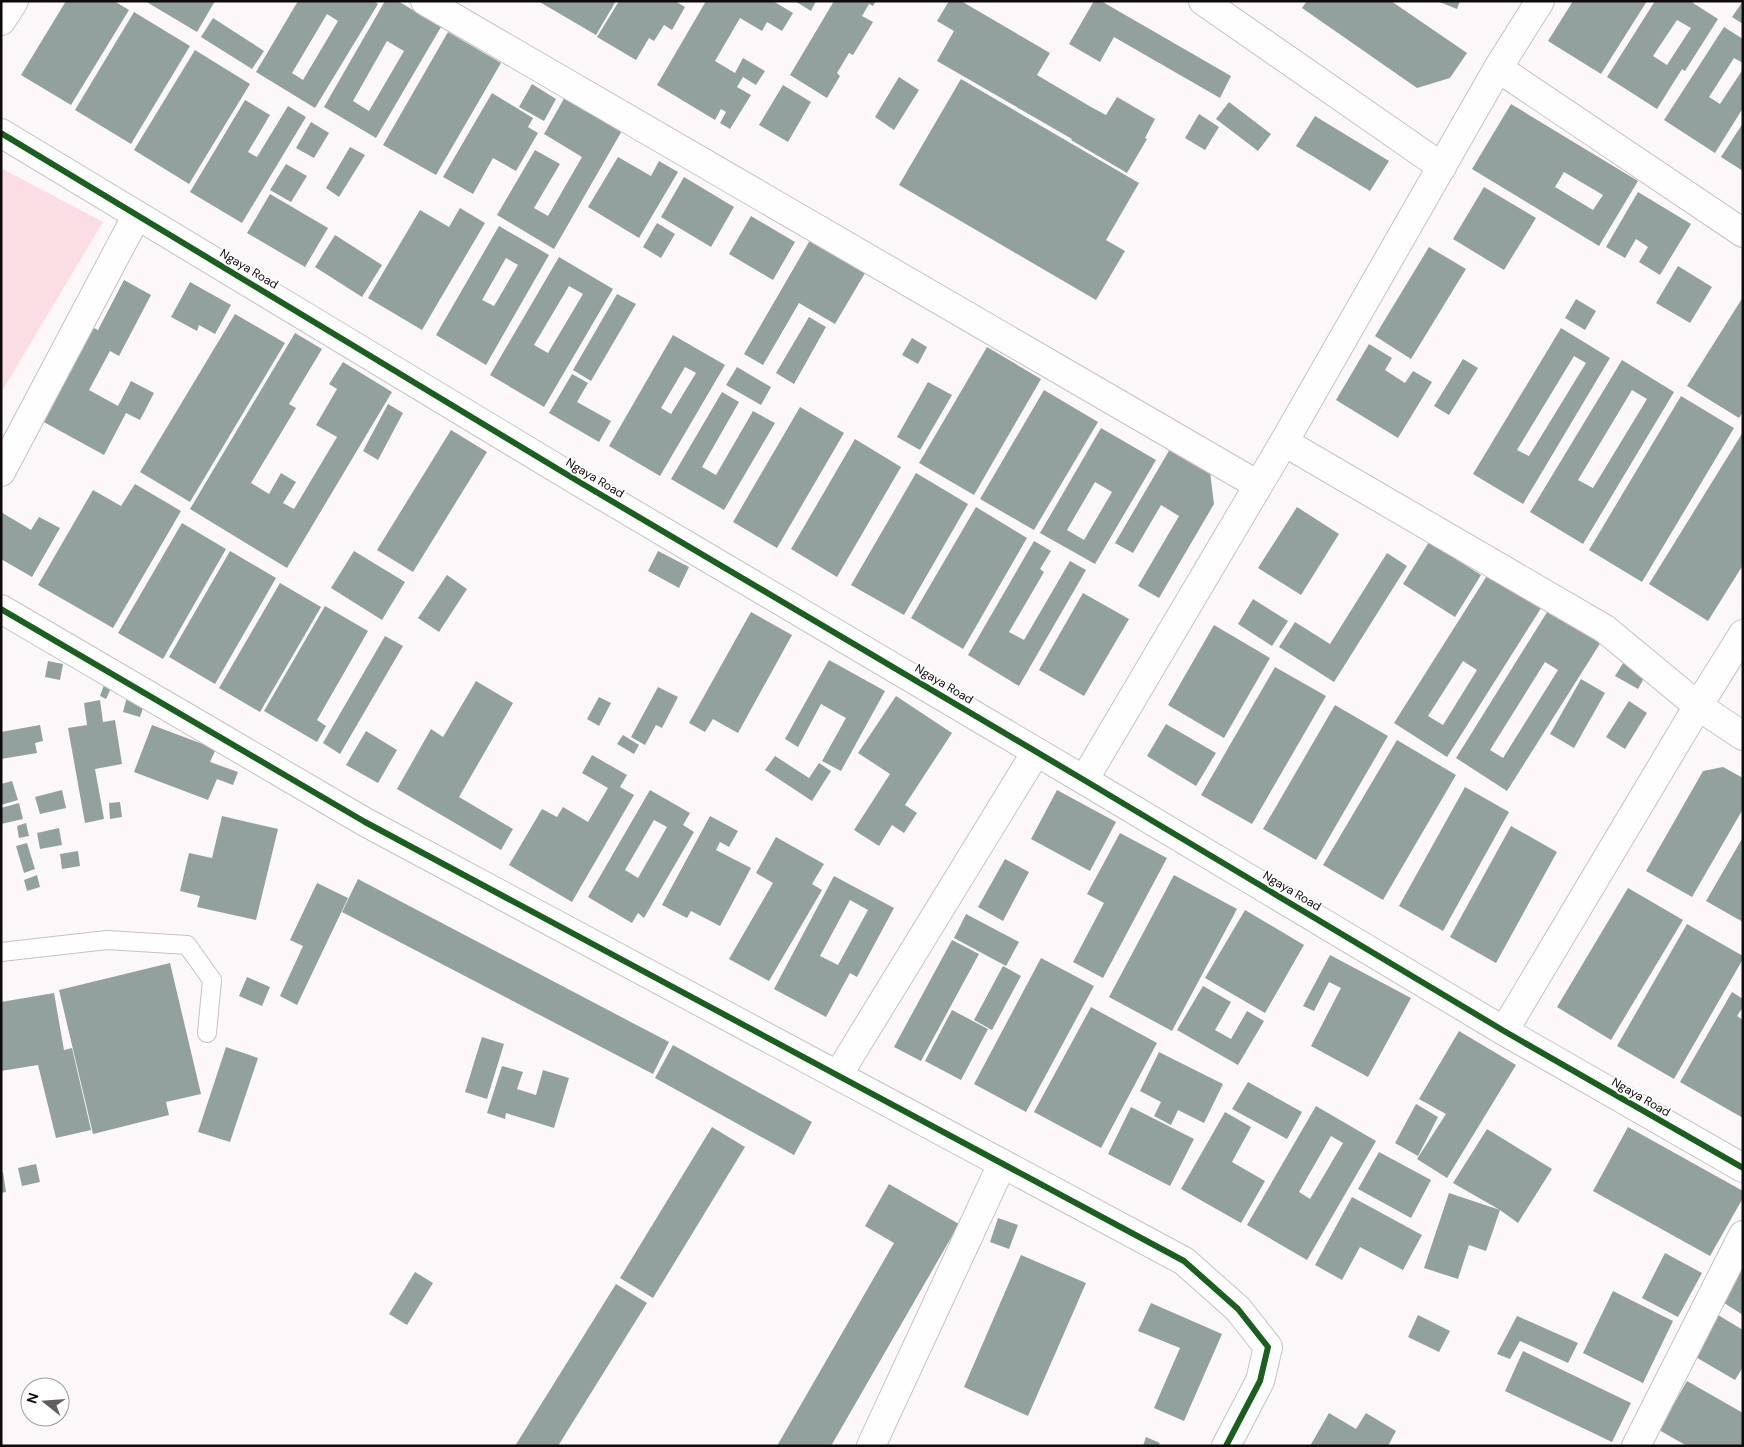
<svg xmlns="http://www.w3.org/2000/svg" width="1744" height="1447" font-family="'DM Sans',sans-serif">
  <rect width="100%" height="100%" fill="#fcf8f9"/>
  <polygon fill="#fbdee4" points="1,168 103,222 1,393"/>
  <g fill="#93a19e" fill-rule="evenodd">
    <polygon points="66,1 114,1 129,10 71,105 21,75"/>
    <polygon points="145,1 215,1 197,32"/>
    <path d="M298,1H374L378,4L315,108L256,72ZM327,14L338,21L303,80L292,73Z"/>
    <path d="M385,1H398L441,27L376,138L324,107ZM387,41L404,51L369,111L353,101Z"/>
    <polygon points="538,1 616,1 596,35"/>
    <polygon points="619,1 675,1 685,7 672,30 664,25 654,41 649,38 636,60 597,37"/>
    <polygon points="706,1 773,1 793,13 782,31 767,22 762,31 740,18 715,61 735,73 743,58 765,71 756,85 743,77 737,87 751,95 730,129 720,123 726,112 721,109 715,120 657,85"/>
    <polygon points="795,1 816,1 811,11"/>
    <polygon points="834,1 876,1 873,6 869,4 862,16 873,22 853,55 849,53 837,73 840,76 827,98 790,75"/>
    <polygon points="949,1 961,1 1050,53 1037,75 1091,107 1106,115 1117,97 1155,119 1145,138 1147,139 1127,173 1071,140 1072,139 937,61 954,31 937,21"/>
    <polygon points="1094,1 1101,1 1231,76 1220,98 1114,37 1100,62 1069,44"/>
    <polygon points="1307,1 1391,1 1467,53 1450,78 1417,88 1302,8"/>
    <polygon points="1437,1 1460,1 1457,9"/>
    <polygon points="1573,1 1647,1 1601,74 1548,41"/>
    <path d="M1655,1H1690L1718,19L1685,71L1682,69L1657,109L1607,77ZM1677,20L1691,28L1667,65L1653,56Z"/>
    <polygon points="1743,1 1743,24 1732,17"/>
    <polygon points="134,12 190,46 131,144 75,110"/>
    <polygon points="213,18 264,51 252,69 201,37"/>
    <polygon points="1724,27 1743,39 1743,63 1734,58 1709,97 1720,104 1743,69 1743,108 1715,153 1664,120"/>
    <polygon points="448,32 501,63 436,175 383,145"/>
    <polygon points="195,50 250,84 189,184 134,150"/>
    <polygon points="899,77 919,90 894,130 875,117"/>
    <polygon points="961,79 1139,183 1106,240 1125,251 1096,300 899,185"/>
    <polygon points="532,84 556,99 544,121 519,107"/>
    <polygon points="783,85 811,102 788,142 759,125"/>
    <polygon points="492,93 533,118 528,127 538,133 516,171 493,158 473,194 443,177"/>
    <polygon points="566,95 623,129 554,249 497,215 535,150 560,164 534,208 548,216 582,157 544,134"/>
    <polygon points="245,100 270,115 248,152 257,157 288,106 306,117 242,223 190,192"/>
    <polygon points="1229,102 1271,134 1258,151 1216,119"/>
    <path d="M1511,104L1638,181L1599,246L1472,169ZM1564,172L1603,195L1593,210L1555,187Z"/>
    <polygon points="1199,114 1219,127 1205,150 1185,138"/>
    <polygon points="1315,116 1389,161 1370,191 1296,146"/>
    <polygon points="311,122 329,133 314,158 296,148"/>
    <polygon points="1743,123 1743,171 1721,157"/>
    <polygon points="350,147 365,155 339,197 326,188"/>
    <polygon points="618,157 651,176 659,161 678,172 639,238 588,207"/>
    <polygon points="286,164 307,176 291,202 270,190"/>
    <polygon points="684,177 734,207 711,247 661,217"/>
    <polygon points="1484,187 1536,218 1504,270 1453,239"/>
    <polygon points="1638,192 1691,224 1660,275 1639,262 1648,247 1636,239 1625,258 1606,247"/>
    <polygon points="270,194 328,228 305,267 247,233"/>
    <polygon points="460,208 485,223 422,330 368,298 420,210 449,227"/>
    <polygon points="751,216 795,242 773,280 729,254"/>
    <polygon points="657,223 675,234 661,258 643,247"/>
    <path d="M499,226L549,255L486,365L436,335ZM506,258L518,265L494,306L482,300Z"/>
    <polygon points="335,235 382,265 362,297 315,267"/>
    <polygon points="813,235 868,268 835,324 799,303 763,365 744,354"/>
    <polygon points="1429,247 1466,269 1411,359 1375,336"/>
    <path d="M559,257L613,289L544,407L490,375ZM569,286L583,294L548,353L534,345Z"/>
    <polygon points="1678,266 1712,287 1690,323 1656,303"/>
    <polygon points="124,280 151,295 119,356 110,351 89,390 118,406 131,381 154,393 140,420 126,413 104,455 42,421 92,327 98,330"/>
    <polygon points="190,282 231,305 215,334 199,325 197,331 171,317"/>
    <polygon points="617,294 636,304 591,381 573,370"/>
    <polygon points="1743,297 1743,412 1739,418 1687,386"/>
    <polygon points="1576,299 1596,311 1585,330 1565,318"/>
    <polygon points="235,314 285,343 190,502 140,472"/>
    <polygon points="809,317 826,327 794,384 776,373"/>
    <path d="M1561,328L1610,358L1523,504L1473,474ZM1574,356L1586,363L1529,456L1517,450Z"/>
    <polygon points="295,333 322,349 289,404 296,408 251,483 269,494 281,473 296,482 283,503 294,509 337,437 316,425 337,389 329,384 343,362 392,392 287,568 190,509"/>
    <path d="M673,335L725,365L660,476L609,446ZM685,367L696,373L671,414L661,408Z"/>
    <polygon points="912,338 927,347 918,364 902,355"/>
    <polygon points="1369,344 1392,358 1385,370 1405,383 1413,371 1432,382 1398,438 1336,400"/>
    <polygon points="987,347 1041,379 974,495 919,463"/>
    <polygon points="1463,359 1478,368 1449,415 1434,406"/>
    <path d="M1622,360L1674,392L1583,544L1530,512ZM1632,390L1647,399L1593,488L1578,480Z"/>
    <polygon points="737,367 771,387 761,405 726,385"/>
    <polygon points="572,374 588,383 577,402 611,421 599,442 549,413"/>
    <polygon points="928,382 952,395 920,450 897,437"/>
    <polygon points="1044,390 1098,422 1034,530 980,499"/>
    <polygon points="722,392 739,402 702,467 716,475 753,411 775,423 724,510 671,479"/>
    <polygon points="1681,396 1734,428 1642,582 1589,550"/>
    <polygon points="388,404 403,413 378,460 363,451"/>
    <polygon points="800,407 844,433 777,548 733,522"/>
    <path d="M1101,428L1156,460L1095,564L1040,533ZM1095,482L1112,492L1084,540L1067,530Z"/>
    <polygon points="451,430 487,452 413,572 377,550"/>
    <polygon points="1743,432 1743,565 1708,621 1649,584"/>
    <polygon points="855,439 901,467 837,577 791,549"/>
    <polygon points="1170,449 1210,472 1214,504 1159,598 1138,586 1179,516 1161,505 1133,553 1115,543"/>
    <polygon points="916,473 968,504 904,615 851,585"/>
    <polygon points="135,484 181,511 113,628 38,585 93,490 121,506"/>
    <polygon points="976,507 1027,538 963,649 911,618"/>
    <polygon points="1297,507 1339,534 1301,595 1258,568"/>
    <polygon points="1,512 31,530 39,517 60,528 32,577 1,559"/>
    <polygon points="182,523 226,549 163,659 118,633"/>
    <polygon points="1034,541 1051,551 1040,569 1044,572 1009,632 1024,640 1070,561 1086,570 1019,686 968,655"/>
    <polygon points="1429,542 1481,575 1455,617 1403,584"/>
    <polygon points="230,551 276,578 215,684 169,657"/>
    <polygon points="354,551 405,582 382,620 331,588"/>
    <polygon points="658,551 689,567 679,588 648,571"/>
    <polygon points="1387,553 1407,566 1334,682 1279,647 1295,622 1330,644"/>
    <path d="M1490,571L1543,605L1447,757L1394,723ZM1463,661L1477,670L1443,725L1428,716Z"/>
    <polygon points="447,575 467,589 439,632 418,618"/>
    <polygon points="280,583 321,607 260,712 219,688"/>
    <polygon points="1083,593 1129,619 1084,696 1039,670"/>
    <polygon points="1253,599 1288,621 1272,646 1238,624"/>
    <polygon points="325,606 368,631 317,720 326,726 317,742 264,711"/>
    <path d="M1549,609L1601,642L1507,791L1456,758ZM1545,662L1558,670L1503,758L1490,750Z"/>
    <polygon points="751,612 792,635 738,733 713,719 705,732 689,723"/>
    <polygon points="1214,625 1270,658 1224,738 1168,705"/>
    <polygon points="385,636 403,646 340,754 323,743"/>
    <polygon points="1627,657 1649,669 1638,689 1615,676"/>
    <polygon points="829,660 885,691 841,771 822,761 846,718 821,704 798,747 785,739"/>
    <polygon points="48,661 63,664 60,680 45,677"/>
    <polygon points="1275,667 1326,696 1252,824 1201,795"/>
    <polygon points="1581,679 1605,693 1574,748 1550,734"/>
    <polygon points="476,681 513,703 459,797 513,829 501,850 397,789 431,729 443,737"/>
    <polygon points="104,685 111,688 106,699 100,696"/>
    <polygon points="658,687 678,697 662,728 656,725 645,745 631,737"/>
    <polygon points="128,693 146,699 140,717 123,712"/>
    <polygon points="896,696 952,733 905,805 917,813 904,833 892,825 879,846 854,830 890,774 858,753"/>
    <polygon points="599,697 611,703 599,726 587,719"/>
    <polygon points="100,700 103,722 115,720 122,764 95,769 104,819 85,823 68,728 87,725 84,703"/>
    <polygon points="1629,701 1647,713 1625,749 1606,737"/>
    <polygon points="1335,705 1388,736 1316,860 1263,829"/>
    <polygon points="1166,724 1216,753 1196,786 1147,756"/>
    <polygon points="40,725 43,741 35,743 37,753 1,759 1,732"/>
    <polygon points="152,725 216,749 210,762 238,772 233,785 217,779 208,800 134,772"/>
    <polygon points="366,731 397,750 378,783 346,765"/>
    <polygon points="623,735 639,745 634,754 617,744"/>
    <polygon points="1397,740 1456,775 1383,900 1323,865"/>
    <polygon points="592,755 627,775 620,787 634,795 572,902 509,865 542,809 557,817 563,807 588,822 608,788 582,773"/>
    <polygon points="775,756 809,778 819,763 831,771 812,801 765,770"/>
    <polygon points="1723,767 1743,778 1743,809 1692,897 1646,871 1703,771"/>
    <polygon points="12,781 18,800 1,805 1,784"/>
    <polygon points="1465,787 1509,812 1443,931 1399,906"/>
    <polygon points="62,790 66,808 40,814 35,797"/>
    <path d="M650,790L690,813L683,825L694,832L644,918L638,913L632,923L588,897ZM654,820L667,827L638,878L625,870Z"/>
    <polygon points="1057,790 1116,822 1090,871 1031,839"/>
    <polygon points="120,802 122,817 110,819 109,803"/>
    <polygon points="19,803 23,819 1,824 1,808"/>
    <polygon points="222,816 278,829 256,920 197,907 200,896 180,891 189,853 212,858"/>
    <polygon points="710,816 738,831 729,847 720,842 716,850 751,868 720,926 691,911 687,918 662,905"/>
    <polygon points="26,823 29,836 19,838 17,826"/>
    <polygon points="1511,826 1557,852 1496,963 1450,937"/>
    <polygon points="59,828 62,845 40,849 37,833"/>
    <polygon points="1120,833 1167,858 1103,978 1073,962 1104,903 1087,894"/>
    <polygon points="776,837 824,864 812,884 822,890 769,981 729,959 773,883 756,873"/>
    <polygon points="1743,837 1743,922 1706,901"/>
    <polygon points="27,843 35,869 24,873 16,846"/>
    <polygon points="78,851 80,866 62,869 60,854"/>
    <polygon points="1005,859 1029,872 1003,921 978,907"/>
    <polygon points="37,875 40,887 27,891 24,880"/>
    <polygon points="1174,875 1237,909 1172,1031 1109,997"/>
    <path d="M834,876L894,908L857,977L850,973L826,1017L774,989ZM850,900L868,910L838,965L820,956Z"/>
    <polygon points="358,879 669,1042 653,1074 342,912"/>
    <polygon points="317,883 348,898 297,1005 280,996 303,946 290,940"/>
    <polygon points="1628,888 1683,920 1611,1040 1557,1007"/>
    <polygon points="1245,910 1304,945 1265,1013 1205,978"/>
    <polygon points="966,914 1019,942 1006,966 954,938"/>
    <polygon points="1687,924 1743,956 1743,959 1674,1079 1617,1046"/>
    <polygon points="952,940 979,954 921,1061 894,1047"/>
    <polygon points="1330,955 1411,998 1368,1077 1311,1046 1341,988 1329,982 1314,1011 1303,1006"/>
    <polygon points="1041,958 1094,986 1026,1112 974,1084"/>
    <polygon points="170,963 201,1094 166,1102 169,1115 93,1134 59,990"/>
    <polygon points="1003,966 1021,976 992,1030 974,1020"/>
    <polygon points="247,977 270,987 262,1006 239,996"/>
    <polygon points="1203,986 1231,1002 1215,1030 1231,1039 1247,1011 1264,1021 1238,1065 1177,1030"/>
    <polygon points="1732,992 1743,999 1743,1007 1737,1016 1743,1020 1743,1118 1680,1082"/>
    <polygon points="54,993 64,1050 72,1048 91,1130 56,1138 38,1065 1,1071 1,1002"/>
    <polygon points="1091,1007 1157,1043 1101,1148 1034,1112"/>
    <polygon points="952,1010 988,1029 961,1080 925,1061"/>
    <polygon points="1459,1031 1516,1065 1447,1178 1417,1159 1446,1114 1419,1099"/>
    <polygon points="482,1037 504,1044 487,1099 465,1092"/>
    <polygon points="673,1045 812,1122 794,1155 655,1078"/>
    <polygon points="226,1047 258,1058 230,1142 198,1132"/>
    <polygon points="1159,1052 1223,1084 1204,1123 1178,1110 1171,1125 1154,1116 1161,1102 1140,1091"/>
    <polygon points="502,1066 523,1072 517,1089 536,1095 543,1070 569,1078 554,1128 506,1113 505,1119 487,1113"/>
    <polygon points="1248,1082 1302,1112 1287,1139 1232,1109"/>
    <polygon points="1416,1104 1438,1117 1418,1156 1395,1143"/>
    <path d="M1316,1106L1376,1141L1307,1260L1247,1225ZM1331,1136L1343,1143L1310,1199L1299,1192Z"/>
    <polygon points="1131,1107 1194,1139 1170,1186 1108,1154"/>
    <polygon points="1225,1112 1251,1127 1232,1162 1265,1181 1241,1223 1181,1189"/>
    <polygon points="712,1127 745,1147 653,1298 620,1278"/>
    <polygon points="1628,1127 1743,1191 1743,1198 1710,1256 1593,1191"/>
    <polygon points="1487,1129 1552,1169 1518,1223 1500,1210 1486,1251 1469,1245 1458,1279 1424,1268 1449,1193 1500,1210 1453,1183"/>
    <polygon points="1379,1152 1431,1180 1411,1218 1358,1189"/>
    <polygon points="36,1164 40,1182 22,1186 18,1168"/>
    <polygon points="1,1172 3,1172 6,1192 1,1193"/>
    <polygon points="889,1184 959,1224 831,1446 777,1446 894,1243 865,1226"/>
    <polygon points="1352,1197 1422,1235 1403,1270 1360,1247 1342,1280 1315,1265"/>
    <polygon points="998,1218 1018,1225 1009,1249 990,1242"/>
    <polygon points="1665,1253 1702,1273 1678,1317 1642,1298"/>
    <polygon points="1021,1255 1086,1283 1028,1416 964,1387"/>
    <polygon points="1743,1267 1743,1315 1721,1301"/>
    <polygon points="415,1272 433,1283 407,1325 389,1314"/>
    <polygon points="616,1284 647,1303 558,1446 515,1446"/>
    <polygon points="1613,1291 1673,1321 1643,1383 1583,1353"/>
    <polygon points="1151,1303 1222,1334 1184,1421 1154,1408 1180,1348 1138,1331"/>
    <polygon points="1418,1315 1450,1331 1439,1352 1408,1337"/>
    <polygon points="1718,1315 1743,1330 1743,1367 1735,1380 1694,1356"/>
    <polygon points="1517,1316 1578,1343 1568,1363 1520,1341 1510,1359 1497,1354"/>
    <polygon points="1523,1351 1631,1403 1612,1442 1505,1391"/>
    <polygon points="1687,1381 1743,1413 1743,1446 1687,1446 1659,1430"/>
    <polygon points="1329,1413 1356,1429 1366,1413 1396,1431 1388,1446 1310,1446"/>
    <polygon points="1146,1437 1160,1443 1158,1446 1143,1446"/>
  </g>
  <g fill="none" stroke-linecap="round" stroke-linejoin="round">
    <g stroke="#c6c2c3" stroke-width="20">
      <polyline id="lane" points="1,952 107,940 187,945 212,980 207,1033"/>
    </g>
    <g stroke="#c6c2c3" stroke-width="30">
      <g id="street">
        <polyline points="425,1 1258,485"/>
        <polyline points="1203,1 1442,167"/>
        <polyline points="1,21 14,1"/>
        <polyline points="1498,68 1743,233"/>
        <polyline points="1284,442 1605,629 1698,706 1743,736"/>
        <polyline points="1,472 137,215"/>
        <polyline points="1,609 365,822 1184,1261 1238,1309 1268,1347 1260,1381 1226,1446"/>
        <polyline points="1084,780 1284,442 1498,68 1540,1"/>
        <polyline points="1504,1031 1698,706 1743,634"/>
        <polyline points="838,1075 1036,752"/>
        <polyline points="871,1446 1002,1164"/>
        <polyline points="1636,1446 1743,1235"/>
      </g>
    </g>
    <g stroke="#c6c2c3" stroke-width="30">
      <polyline id="secondary" points="1,133 576,480 1084,780 1504,1031 1743,1168"/>
    </g>
    <use href="#lane" stroke="#fffefe" stroke-width="18"/>
    <use href="#street" stroke="#fffefe" stroke-width="28"/>
    <use href="#secondary" stroke="#fffefe" stroke-width="28"/>
    <g stroke="#fff" stroke-width="9">
      <g id="cycleway">
        <polyline points="1,133 576,480 1084,780 1504,1031 1743,1168"/>
        <polyline points="1,609 365,822 1184,1261 1238,1309 1268,1347 1260,1381 1226,1446"/>
      </g>
    </g>
    <use href="#cycleway" stroke="#1b5e20" stroke-width="6"/>
  </g>
  <g text-anchor="middle" dominant-baseline="central" stroke-width="4" stroke-linejoin="round" paint-order="stroke">
    <g font-size="12" fill="#0f0a0b" stroke="#fff">
      <text transform="translate(249 269) rotate(31)">Ngaya Road</text>
      <text transform="translate(595 478) rotate(31)">Ngaya Road</text>
      <text transform="translate(944 684) rotate(31)">Ngaya Road</text>
      <text transform="translate(1292 891) rotate(31)">Ngaya Road</text>
      <text transform="translate(1641 1097) rotate(30)">Ngaya Road</text>
    </g>
  </g>
  <rect width="1744" height="1447" fill="none" stroke="#0f0a0b" stroke-width="5"/>
  <g transform="translate(45 1402) rotate(287)"><circle r="24" fill="#ffffff" stroke="#9f9d9d"/>
  <path d="M0-4L9 19L0 12L-9 19Z" fill="#625d5e"/>
  <text y="-8" font-size="14" font-weight="bold" text-anchor="middle" fill="#0f0a0b">N</text>
  </g>
</svg>
